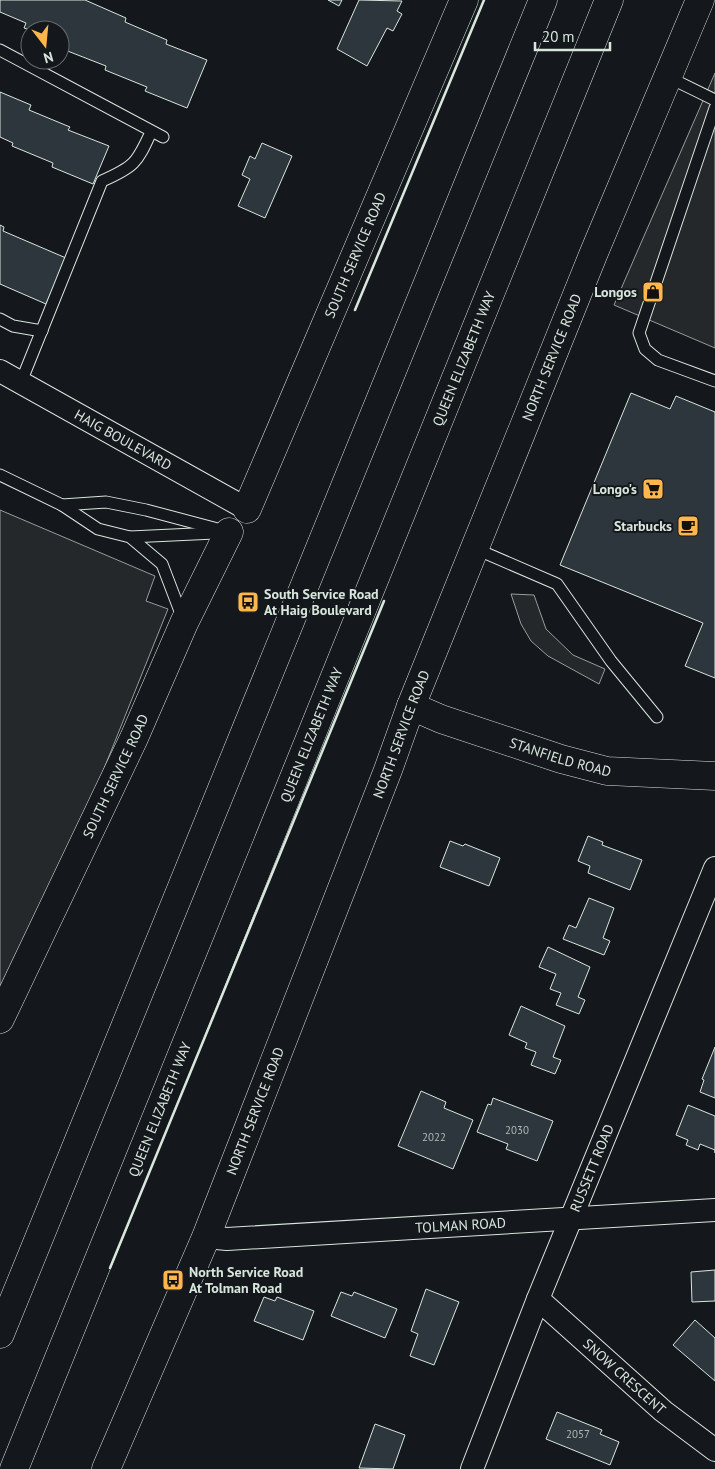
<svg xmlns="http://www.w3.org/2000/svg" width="715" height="1469" font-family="'PT Sans',sans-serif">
  <rect width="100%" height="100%" fill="#14181c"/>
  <g fill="#24282b" stroke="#939e99">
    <polygon points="715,73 715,348 614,305"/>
    <polygon points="0,510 155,576 146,601 168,609 0,1028"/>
    <polygon points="511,594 534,595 546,629 573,655 605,669 599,684 548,656 531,641 521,624"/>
  </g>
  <g fill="#2c363c" stroke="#d8e6dc">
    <polygon points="0,0 85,0 126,18 125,22 167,40 166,44 207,60 187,108 145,91 147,87 105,70 106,66 65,50 67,45 60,42 60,30 30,30 24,28 26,23 0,12"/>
    <polygon points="328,0 342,0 339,6"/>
    <polygon points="359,0 402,1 397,11 402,14 393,31 387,28 367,66 337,49"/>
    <polygon points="0,92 31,105 29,110 70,127 68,130 109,146 93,184 52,167 53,163 12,146 13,143 0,137"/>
    <polygon points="262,143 292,156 265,218 238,206 250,179 242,175 250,156 255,159"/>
    <polygon points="0,225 4,227 3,231 66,258 46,304 0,284"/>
    <polygon points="631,393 670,409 676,396 715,412 715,678 685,666 703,623 560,565"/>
    <polygon points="588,836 603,842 602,845 642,860 630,890 588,873 590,866 578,861"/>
    <polygon points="450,841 463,846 465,844 500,858 489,886 440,867"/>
    <polygon points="589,898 614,908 603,938 610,941 604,955 563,939 569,925 576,928"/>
    <polygon points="548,947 590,967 578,997 585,1000 579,1014 556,1005 561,993 550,989 556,974 539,967"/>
    <polygon points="521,1006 565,1026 553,1057 561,1060 555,1074 531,1065 536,1052 525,1048 527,1043 509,1035"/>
    <polygon points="715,1047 715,1098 700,1092 704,1080 702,1079"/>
    <polygon points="421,1091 446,1102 444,1108 473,1120 453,1169 398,1146"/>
    <polygon points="493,1098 553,1121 537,1161 506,1149 508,1144 477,1132 488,1104 491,1105"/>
    <polygon points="688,1105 715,1116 715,1153 715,1150 700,1144 698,1150 686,1145 688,1140 676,1135"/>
    <polygon points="715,1270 715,1301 692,1302 691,1272"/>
    <polygon points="426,1289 459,1302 434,1365 410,1356 418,1334 411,1331"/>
    <polygon points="341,1292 352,1296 354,1292 397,1309 385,1338 331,1316"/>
    <polygon points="264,1297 275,1301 277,1297 314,1311 303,1340 254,1321"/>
    <polygon points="695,1320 715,1338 715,1381 673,1345"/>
    <polygon points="557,1412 602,1430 600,1434 619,1442 610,1465 546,1439"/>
    <polygon points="375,1424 405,1435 393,1469 359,1468"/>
  </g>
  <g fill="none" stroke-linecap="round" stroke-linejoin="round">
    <g stroke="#d8e6dc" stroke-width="13">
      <g id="lane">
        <polyline points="0,50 163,137"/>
        <polyline points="668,77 715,100"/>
        <polyline points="715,108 639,333 645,349 658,360 715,381"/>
        <polyline points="0,319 13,326 42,331"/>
        <path d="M21,382L102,181C134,167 137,163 151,132"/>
        <polyline points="0,475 62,505 98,529 130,537 162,564 183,619"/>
        <polyline points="62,505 106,502 146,510 229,532"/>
        <polyline points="130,537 215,533"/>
        <polyline points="476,549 557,584 611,661 657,717"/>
      </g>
    </g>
    <g stroke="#d8e6dc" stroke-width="24">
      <g id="street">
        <path id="s1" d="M0,371L247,509"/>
        <path id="s2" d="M206,1237L227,1239L715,1210"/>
        <path id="s3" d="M538,1299L663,1411L715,1450"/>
        <path id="s4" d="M472,1469L538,1299L715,868"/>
      </g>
    </g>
    <g stroke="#d8e6dc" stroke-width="29">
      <g id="secondary">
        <path id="s5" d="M247,509L464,0"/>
        <path id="s6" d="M411,706L441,719L561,759L607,771L715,776"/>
        <path id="s7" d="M0,1019L134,738L184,623L229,532"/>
        <path id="s8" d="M106,1469L206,1237L388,770L411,706L593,255L700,0"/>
      </g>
    </g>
    <g stroke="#d8e6dc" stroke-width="29">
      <g id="highway">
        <polyline points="0,1334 543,0"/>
        <path id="s9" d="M14,1469L609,0"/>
      </g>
    </g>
    <use href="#lane" stroke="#14181c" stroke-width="11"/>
    <use href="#street" stroke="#14181c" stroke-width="22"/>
    <use href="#secondary" stroke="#14181c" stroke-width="28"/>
    <use href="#highway" stroke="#14181c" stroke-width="28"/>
    <g stroke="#d8e6dc" stroke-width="2.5">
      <polyline points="355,310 484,0"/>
      <polyline points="110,1268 384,601"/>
    </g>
  </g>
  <defs>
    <g id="shop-square" transform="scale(1.125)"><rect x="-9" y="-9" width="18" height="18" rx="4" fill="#ffb74d" stroke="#14181c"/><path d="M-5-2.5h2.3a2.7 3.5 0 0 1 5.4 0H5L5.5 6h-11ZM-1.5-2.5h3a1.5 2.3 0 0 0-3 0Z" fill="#111"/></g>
    <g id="supermarket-square" transform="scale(1.125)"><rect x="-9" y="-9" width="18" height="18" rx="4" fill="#ffb74d" stroke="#14181c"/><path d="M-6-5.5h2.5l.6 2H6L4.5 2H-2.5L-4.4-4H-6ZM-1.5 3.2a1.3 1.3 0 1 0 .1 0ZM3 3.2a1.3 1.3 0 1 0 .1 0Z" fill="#111"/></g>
    <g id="cafe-square" transform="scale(1.125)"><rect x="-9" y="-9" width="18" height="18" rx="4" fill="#ffb74d" stroke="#14181c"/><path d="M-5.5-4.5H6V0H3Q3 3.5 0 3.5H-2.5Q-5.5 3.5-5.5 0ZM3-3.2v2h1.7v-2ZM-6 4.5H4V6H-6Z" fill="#111"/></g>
    <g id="bus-square" transform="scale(1.125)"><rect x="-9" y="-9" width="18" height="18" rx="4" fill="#ffb74d" stroke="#14181c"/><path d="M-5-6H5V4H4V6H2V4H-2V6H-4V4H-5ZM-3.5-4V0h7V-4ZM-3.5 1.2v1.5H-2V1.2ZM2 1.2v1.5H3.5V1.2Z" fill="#111"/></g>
  </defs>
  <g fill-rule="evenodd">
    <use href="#shop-square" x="653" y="292"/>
    <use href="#supermarket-square" x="653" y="489"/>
    <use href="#cafe-square" x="688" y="526"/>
    <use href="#bus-square" x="248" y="602"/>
    <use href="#bus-square" x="173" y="1280"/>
  </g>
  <g text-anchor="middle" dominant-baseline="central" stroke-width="4" stroke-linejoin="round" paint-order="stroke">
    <g font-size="11" fill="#adbab4">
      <text x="517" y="1130">2030</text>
      <text x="434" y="1137">2022</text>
      <text x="578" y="1434">2057</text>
    </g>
    <g font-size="14" fill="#d8e6dc" stroke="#14181c">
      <text stroke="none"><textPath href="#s5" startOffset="276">SOUTH SERVICE ROAD</textPath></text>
      <text stroke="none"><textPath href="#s8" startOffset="1198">NORTH SERVICE ROAD</textPath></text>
      <text stroke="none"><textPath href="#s9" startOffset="1198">QUEEN ELIZABETH WAY</textPath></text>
      <text stroke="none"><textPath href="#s1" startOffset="141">HAIG BOULEVARD</textPath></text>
      <text stroke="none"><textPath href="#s8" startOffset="792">NORTH SERVICE ROAD</textPath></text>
      <text stroke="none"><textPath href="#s9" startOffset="792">QUEEN ELIZABETH WAY</textPath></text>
      <text stroke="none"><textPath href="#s6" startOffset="158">STANFIELD ROAD</textPath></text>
      <text stroke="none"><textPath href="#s7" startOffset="269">SOUTH SERVICE ROAD</textPath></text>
      <text stroke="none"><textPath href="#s9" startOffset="388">QUEEN ELIZABETH WAY</textPath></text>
      <text stroke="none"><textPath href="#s8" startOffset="388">NORTH SERVICE ROAD</textPath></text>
      <text stroke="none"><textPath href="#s4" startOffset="324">RUSSETT ROAD</textPath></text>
      <text stroke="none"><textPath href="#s2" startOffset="255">TOLMAN ROAD</textPath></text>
      <text stroke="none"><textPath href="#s3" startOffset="116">SNOW CRESCENT</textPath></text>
    </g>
    <g font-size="14" font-weight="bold" fill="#d8e6dc" stroke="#14181c" text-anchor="end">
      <text x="637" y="292">Longos</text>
      <text x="637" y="489">Longo's</text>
      <text x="672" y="526">Starbucks</text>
      <text x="264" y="594" text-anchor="start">South Service Road<tspan x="264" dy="16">At Haig Boulevard</tspan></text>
      <text x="189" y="1272" text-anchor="start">North Service Road<tspan x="189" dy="16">At Tolman Road</tspan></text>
    </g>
  </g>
  <g transform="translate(45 45) rotate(164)"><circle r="24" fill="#14181c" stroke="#626a69"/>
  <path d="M0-4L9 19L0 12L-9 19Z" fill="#ffb74d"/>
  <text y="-8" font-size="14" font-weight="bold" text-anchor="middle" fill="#d8e6dc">N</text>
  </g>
  <path d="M535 42v8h75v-8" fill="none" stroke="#d8e6dc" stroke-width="2.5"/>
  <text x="542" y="42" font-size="15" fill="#d8e6dc" stroke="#14181c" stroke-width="4" paint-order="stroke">20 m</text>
</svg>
